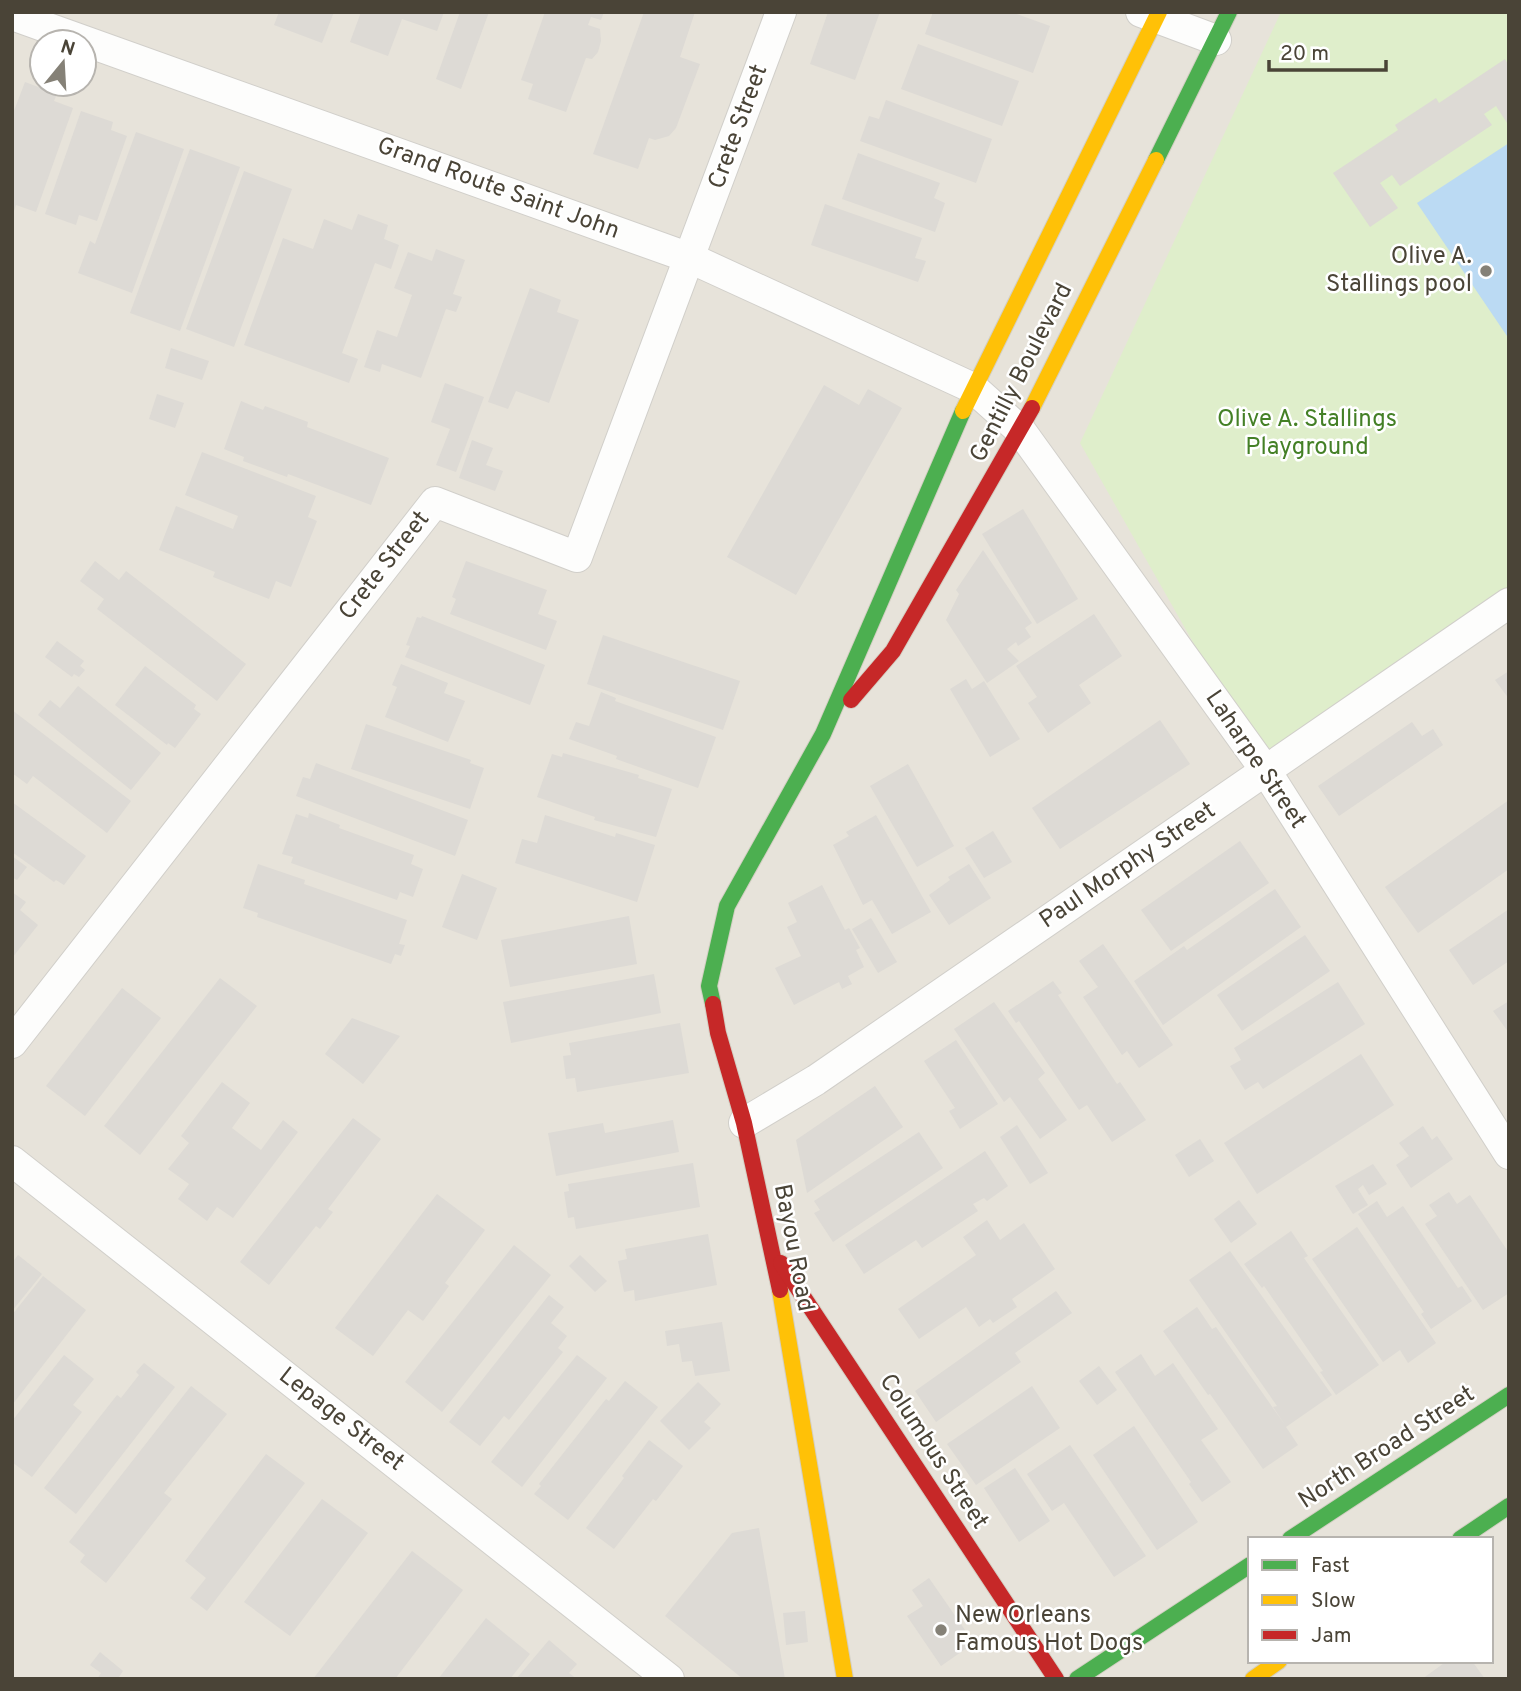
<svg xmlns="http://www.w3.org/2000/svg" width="1521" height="1691" font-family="Overpass,sans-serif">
  <rect width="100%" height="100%" fill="#f3f1ed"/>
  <path fill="#e7e3da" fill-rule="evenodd" d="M12,12H1509V1679H12ZM42,42H84V84H42ZM1250,1539H1491V1661H1250Z"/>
  <polygon fill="#dfeecb" points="1281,12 1509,12 1509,603 1266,771 1080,443"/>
  <polygon fill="#bbdaf3" points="1509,143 1509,339 1417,203"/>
  <g fill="#dddad5">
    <polygon points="279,12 334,12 322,43 274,25"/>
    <polygon points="361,12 444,12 437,31 402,19 388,56 350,42"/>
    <polygon points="460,12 489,12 461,89 436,79"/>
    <polygon points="545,12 604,12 601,20 591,17 588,25 600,29 601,41 598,52 592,59 586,58 566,112 528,99 533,84 521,80"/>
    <polygon points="644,12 695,12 680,57 700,64 676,128 669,136 655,140 649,138 638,169 593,154"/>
    <polygon points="828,12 880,12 855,80 810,64"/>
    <polygon points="933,12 1011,12 1050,26 1033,73 925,34"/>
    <polygon points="918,44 1019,81 1002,126 901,89"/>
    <polygon points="1505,59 1509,66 1509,126 1496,106 1484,114 1492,125 1400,186 1392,175 1380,183 1398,208 1370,227 1333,173 1398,130 1395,125 1436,98 1439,103"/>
    <polygon points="25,82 57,94 54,101 73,108 36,212 16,205 13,214 12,116"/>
    <polygon points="886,100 992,139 976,183 860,141 869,116 879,119"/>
    <polygon points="81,111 113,122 111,130 127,136 97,221 79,215 76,225 45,214"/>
    <polygon points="136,132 184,149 132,293 78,273 90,241 95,244"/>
    <polygon points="190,149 240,167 180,331 130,313"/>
    <polygon points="858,153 940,183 934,198 945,203 935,232 842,199"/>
    <polygon points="244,171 292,189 234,347 186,329"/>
    <polygon points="825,204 922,238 915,258 926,261 918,282 811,245"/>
    <polygon points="358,214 388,225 384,239 399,245 391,269 375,263 342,353 358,359 349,383 244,345 283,238 313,249 324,219 352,230"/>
    <polygon points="436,249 465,260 453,294 462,297 456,312 446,309 421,378 382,364 380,372 364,367 377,330 397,337 412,295 394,288 408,252 432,261"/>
    <polygon points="530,288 561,300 557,312 579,320 549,403 516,391 508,409 488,402"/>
    <polygon points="171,348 209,361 202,380 165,368"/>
    <polygon points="445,383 484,397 456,472 436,465 450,429 431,422"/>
    <polygon points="824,385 859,405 868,389 902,408 796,595 727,557"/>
    <polygon points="157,394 184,403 175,428 149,419"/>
    <polygon points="241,401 263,410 265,406 308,422 307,427 389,458 371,505 288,474 287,477 243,461 244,457 224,449"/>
    <polygon points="472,440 493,448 486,465 503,471 495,491 459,478"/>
    <polygon points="202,452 316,496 308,517 317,521 291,587 276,581 269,599 213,577 215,572 159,550 176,506 233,529 238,516 185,495"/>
    <polygon points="1023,509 1078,599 1037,624 982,534"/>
    <polygon points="983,550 1032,623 1025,628 1031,637 1018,646 1016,642 1007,649 1019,661 987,683 946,620 959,594 956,590"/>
    <polygon points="95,561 119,580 126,571 246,664 217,701 97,609 104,599 80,581"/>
    <polygon points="466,561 547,590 538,614 557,621 546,650 450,614 456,599 452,597"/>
    <polygon points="1094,614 1122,656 1079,685 1091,703 1048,733 1028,703 1037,697 1016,666"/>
    <polygon points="422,616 545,665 530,705 405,657 410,646 406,645 417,617 421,618"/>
    <polygon points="603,635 740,681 723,730 587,684"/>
    <polygon points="57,641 84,661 80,666 85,670 79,677 74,674 72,677 45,657"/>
    <polygon points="401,664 448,683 444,693 465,701 448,742 385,717 397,687 392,685"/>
    <polygon points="145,666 196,705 194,709 201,714 175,748 168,743 167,745 115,705"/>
    <polygon points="1509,671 1509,699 1495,680"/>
    <polygon points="966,679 972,689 984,681 1020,739 990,757 950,689"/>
    <polygon points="78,686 161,753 131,790 38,715 50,700 60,708"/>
    <polygon points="601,692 616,698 615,701 716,737 698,788 616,759 617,756 569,739 576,722 589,726"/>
    <polygon points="12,710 131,801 107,833 33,776 27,784 12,773"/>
    <polygon points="1160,720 1190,764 1060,849 1032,808"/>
    <polygon points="1412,722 1422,736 1433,729 1443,745 1339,816 1318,786"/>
    <polygon points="366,724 471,760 470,763 484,768 470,809 351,769"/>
    <polygon points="563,753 639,775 638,778 672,789 656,837 594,820 595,817 537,797 552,754 562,757"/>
    <polygon points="316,763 468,820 455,856 296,796 303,777 310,779"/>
    <polygon points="908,764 954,846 917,867 870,786"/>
    <polygon points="1509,800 1509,869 1418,933 1385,887"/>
    <polygon points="12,802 86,856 64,885 56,880 54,882 12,852"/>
    <polygon points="309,813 340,825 339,828 414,855 411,864 423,869 413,897 400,892 397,900 291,863 293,857 282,854 296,814 308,818"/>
    <polygon points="545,815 615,837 616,833 655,845 637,902 515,863 522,839 537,843"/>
    <polygon points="876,815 931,912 892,934 872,900 863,905 833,845 849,836 846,832"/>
    <polygon points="993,831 1012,862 984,878 965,848"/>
    <polygon points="1240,841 1269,883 1171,951 1141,910"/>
    <polygon points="12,856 27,867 17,880 12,877"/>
    <polygon points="258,864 305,880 304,884 407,920 399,944 405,945 401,956 395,954 391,964 257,917 258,913 243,908"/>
    <polygon points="969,864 991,898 949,925 929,895 950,880 948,877"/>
    <polygon points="462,874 497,888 477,940 442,927"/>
    <polygon points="822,885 845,930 849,928 860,948 856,950 864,967 848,976 852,984 842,989 839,982 794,1005 775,968 801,956 787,927 797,922 788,903"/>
    <polygon points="1275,889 1301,927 1163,1025 1134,981 1184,946 1187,950"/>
    <polygon points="12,892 26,902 20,910 38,925 12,958"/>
    <polygon points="1509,909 1509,961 1473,985 1449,950"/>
    <polygon points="629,916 637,964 510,987 501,940"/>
    <polygon points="871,918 897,962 878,973 852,929"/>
    <polygon points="1305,935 1330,971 1242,1031 1217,995"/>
    <polygon points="1103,944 1173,1045 1139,1068 1127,1051 1122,1055 1083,997 1098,987 1079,961"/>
    <polygon points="654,974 661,1013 511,1043 503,1002"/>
    <polygon points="220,978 257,1006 140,1155 104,1126"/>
    <polygon points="1053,981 1062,993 1058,995 1117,1084 1120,1082 1146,1120 1112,1142 1087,1105 1079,1110 1019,1021 1016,1023 1008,1011"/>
    <polygon points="1338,982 1365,1024 1263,1089 1258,1082 1245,1090 1230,1066 1241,1060 1234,1048"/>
    <polygon points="122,988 161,1018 85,1116 46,1086"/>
    <polygon points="1509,1001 1509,1033 1493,1011"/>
    <polygon points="994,1002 1045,1073 1038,1079 1067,1120 1040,1139 1010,1097 1004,1102 954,1029"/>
    <polygon points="352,1018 400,1036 363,1084 325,1054"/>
    <polygon points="680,1023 689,1073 577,1092 575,1078 566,1079 563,1056 571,1055 569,1043"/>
    <polygon points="956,1040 998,1104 960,1129 949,1111 955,1108 924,1061"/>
    <polygon points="1361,1054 1394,1105 1257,1194 1224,1143"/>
    <polygon points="222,1082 250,1103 232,1128 261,1150 283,1120 298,1132 233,1218 217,1207 207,1221 178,1199 189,1184 168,1169 189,1143 181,1136"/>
    <polygon points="875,1086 903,1127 807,1193 796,1140"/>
    <polygon points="353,1118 381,1139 328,1209 333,1212 320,1229 316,1226 269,1285 240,1262"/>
    <polygon points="673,1120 679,1152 556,1176 548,1133 603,1123 605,1133"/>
    <polygon points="1017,1125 1048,1173 1030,1184 1000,1137"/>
    <polygon points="1423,1126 1432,1140 1437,1136 1453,1159 1411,1188 1396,1165 1409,1156 1399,1143"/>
    <polygon points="919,1132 943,1168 833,1242 814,1213 820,1210 814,1201"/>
    <polygon points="1200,1139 1214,1161 1189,1177 1175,1155"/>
    <polygon points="985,1151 1008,1186 987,1201 984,1198 973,1204 978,1211 922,1248 916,1240 864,1274 845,1245"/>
    <polygon points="693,1163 700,1207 576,1229 574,1217 568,1218 564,1192 569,1191 568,1184"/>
    <polygon points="1373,1164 1387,1184 1369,1195 1363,1185 1358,1189 1368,1205 1353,1214 1335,1186"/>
    <polygon points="1449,1192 1457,1204 1470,1195 1509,1253 1509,1293 1483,1310 1425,1224 1437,1216 1429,1205"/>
    <polygon points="437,1194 485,1230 445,1283 449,1286 423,1321 408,1310 373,1356 335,1328"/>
    <polygon points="1239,1200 1257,1224 1231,1243 1214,1219"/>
    <polygon points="1377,1201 1387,1217 1403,1206 1458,1288 1462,1286 1472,1301 1431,1329 1421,1314 1424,1312 1358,1214"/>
    <polygon points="987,1220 1000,1240 1024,1223 1055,1269 1012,1299 1017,1307 993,1323 990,1319 979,1327 966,1307 919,1339 898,1309 976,1255 963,1237"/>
    <polygon points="1357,1227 1436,1343 1408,1363 1400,1350 1383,1362 1312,1259"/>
    <polygon points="1291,1231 1308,1256 1304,1258 1379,1365 1336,1395 1320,1372 1323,1371 1264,1286 1262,1288 1244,1264"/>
    <polygon points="708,1234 717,1285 635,1301 634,1290 624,1292 618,1261 627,1259 625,1249"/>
    <polygon points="514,1245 551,1275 442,1412 405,1382"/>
    <polygon points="1230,1251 1332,1395 1286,1427 1298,1445 1263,1469 1210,1394 1208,1395 1163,1331 1197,1307 1212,1329 1216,1327 1285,1425 1273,1407 1277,1406 1189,1280"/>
    <polygon points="18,1255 42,1274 12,1311 12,1263"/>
    <polygon points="580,1255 607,1281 595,1292 569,1266"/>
    <polygon points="43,1276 86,1310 12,1405 12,1315"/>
    <polygon points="1056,1291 1072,1313 1015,1353 1021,1362 936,1422 915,1391"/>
    <polygon points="549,1295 564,1307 551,1323 567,1336 558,1348 563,1352 509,1420 504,1416 480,1446 449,1422"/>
    <polygon points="722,1322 730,1371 695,1376 692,1361 682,1362 679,1344 667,1346 665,1331"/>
    <polygon points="1141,1354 1155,1376 1173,1363 1218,1429 1201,1440 1231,1482 1202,1502 1189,1484 1191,1482 1115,1372"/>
    <polygon points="64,1355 94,1379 73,1405 82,1412 32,1477 12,1462 12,1421"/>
    <polygon points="577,1355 607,1378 522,1487 491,1462"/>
    <polygon points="144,1363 175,1387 76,1514 44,1488 117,1395 121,1398 139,1375 136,1372"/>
    <polygon points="1099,1366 1117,1390 1097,1405 1079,1381"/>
    <polygon points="625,1381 658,1407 568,1520 534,1494 541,1486 539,1484 606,1399 609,1401"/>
    <polygon points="698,1382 721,1404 704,1422 711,1428 689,1450 660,1421"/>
    <polygon points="191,1386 227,1414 164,1493 172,1499 106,1583 80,1562 85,1555 69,1542"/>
    <polygon points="1032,1386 1060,1428 976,1485 947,1444"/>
    <polygon points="1134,1426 1198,1522 1157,1550 1093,1455"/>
    <polygon points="649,1440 683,1466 656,1501 653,1499 614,1549 586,1528 624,1478 622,1476"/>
    <polygon points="1070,1445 1146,1556 1114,1577 1064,1503 1052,1511 1027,1474"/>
    <polygon points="266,1454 305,1483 207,1611 190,1598 206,1578 185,1561"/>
    <polygon points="1015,1468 1050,1521 1019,1542 984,1488"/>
    <polygon points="322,1499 368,1533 290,1636 244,1602"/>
    <polygon points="759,1528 785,1679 743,1679 665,1616 732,1533"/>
    <polygon points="412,1551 463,1590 395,1679 313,1679"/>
    <polygon points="929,1578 974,1643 941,1666 907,1616 923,1606 912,1590"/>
    <polygon points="805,1611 808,1642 786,1645 783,1613"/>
    <polygon points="486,1618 530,1654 510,1679 438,1679"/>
    <polygon points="549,1640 577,1664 569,1673 577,1679 516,1679"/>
    <polygon points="100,1652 123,1671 119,1677 121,1679 97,1679 101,1673 90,1665"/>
    <polygon points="1447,1661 1472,1661 1485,1679 1422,1679"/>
  </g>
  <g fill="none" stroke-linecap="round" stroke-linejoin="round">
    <g stroke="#d1cfca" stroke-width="32">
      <g id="street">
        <polyline points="1141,12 1216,40"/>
        <polyline points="12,15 690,258 973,388 1021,431 1266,771 1509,1154"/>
        <polyline points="12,1043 435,502 577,557 781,12"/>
        <polyline points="744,1123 816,1080 1509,603"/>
        <polyline points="12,1161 669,1679"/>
      </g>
    </g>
    <g stroke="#d3cfc3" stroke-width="18">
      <g id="fast">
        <polyline points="1156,160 1229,12"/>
        <polyline points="713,1004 709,986 727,906 823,734 963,411"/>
        <polyline points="1290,1539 1509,1395"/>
        <polyline points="1460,1539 1509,1506"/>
        <polyline points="1077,1679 1250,1565"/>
      </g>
    </g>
    <g stroke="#d3cfc3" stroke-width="18">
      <g id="slow">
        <polyline points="1032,408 1156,160"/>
        <polyline points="963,411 1159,12"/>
        <polyline points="780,1290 845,1679"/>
        <polyline points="1253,1679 1279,1661"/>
      </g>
    </g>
    <g stroke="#d3cfc3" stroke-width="18">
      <g id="jam">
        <polyline points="851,700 893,651 1032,408"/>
        <polyline points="713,1004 718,1033 744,1123 780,1290"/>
        <polyline points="781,1263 1056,1679"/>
      </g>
    </g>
    <use href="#street" stroke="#fdfdfc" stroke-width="30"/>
    <use href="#fast" stroke="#4caf50" stroke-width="16"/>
    <use href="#slow" stroke="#ffc107" stroke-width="16"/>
    <use href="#jam" stroke="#c62828" stroke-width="16"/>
  </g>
  <g fill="#858177" stroke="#fff" stroke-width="2.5">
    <circle cx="1486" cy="271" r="7"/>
    <circle cx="941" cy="1630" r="7"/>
  </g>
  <g text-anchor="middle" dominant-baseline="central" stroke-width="5" stroke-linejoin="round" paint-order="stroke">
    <g font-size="24" fill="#4a4437" stroke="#fff">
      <text transform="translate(739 127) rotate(-70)">Crete Street</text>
      <text transform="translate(498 189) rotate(20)">Grand Route Saint John</text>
      <text transform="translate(1022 373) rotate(-63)">Gentilly Boulevard</text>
      <text transform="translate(385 566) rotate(-52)">Crete Street</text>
      <text transform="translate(1255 760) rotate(56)">Laharpe Street</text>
      <text transform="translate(1128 866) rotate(-34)">Paul Morphy Street</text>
      <text transform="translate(793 1248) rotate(79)">Bayou Road</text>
      <text transform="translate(341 1420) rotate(38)">Lepage Street</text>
      <text transform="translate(1387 1448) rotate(-33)">North Broad Street</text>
      <text transform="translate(933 1452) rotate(57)">Columbus Street</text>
    </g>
    <g font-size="24" fill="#4a4437" stroke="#fff" text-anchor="end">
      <text x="1472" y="257">Olive A.<tspan x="1472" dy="28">Stallings pool</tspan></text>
      <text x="955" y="1616" text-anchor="start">New Orleans<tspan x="955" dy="28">Famous Hot Dogs</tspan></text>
    </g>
    <g font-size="24" fill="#448026" stroke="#fff">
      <text x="1307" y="420">Olive A. Stallings<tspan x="1307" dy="28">Playground</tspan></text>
    </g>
  </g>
  <rect width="1521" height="1691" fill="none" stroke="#4a4437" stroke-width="28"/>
  <rect x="1248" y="1537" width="245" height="126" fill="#ffffff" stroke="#b7b4af" stroke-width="2"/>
  <rect x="1262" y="1560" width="35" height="10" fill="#4caf50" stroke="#b7b4af" stroke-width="2"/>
  <text x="1311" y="1572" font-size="21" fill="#4a4437">Fast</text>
  <rect x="1262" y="1595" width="35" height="10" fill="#ffc107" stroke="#b7b4af" stroke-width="2"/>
  <text x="1311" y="1607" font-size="21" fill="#4a4437">Slow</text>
  <rect x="1262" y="1630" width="35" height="10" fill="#c62828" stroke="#b7b4af" stroke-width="2"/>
  <text x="1311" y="1642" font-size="21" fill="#4a4437">Jam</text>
  <g transform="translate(63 63) rotate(18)"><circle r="33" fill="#ffffff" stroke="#b7b4af" stroke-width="2"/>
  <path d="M0-5L12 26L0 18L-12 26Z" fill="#858177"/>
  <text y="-10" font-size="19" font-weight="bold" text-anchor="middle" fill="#4a4437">N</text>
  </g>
  <path d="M1269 60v10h117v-10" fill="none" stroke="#4a4437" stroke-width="3.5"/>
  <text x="1280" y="60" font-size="21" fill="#4a4437" stroke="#ffffff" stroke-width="5" paint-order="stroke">20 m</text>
</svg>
